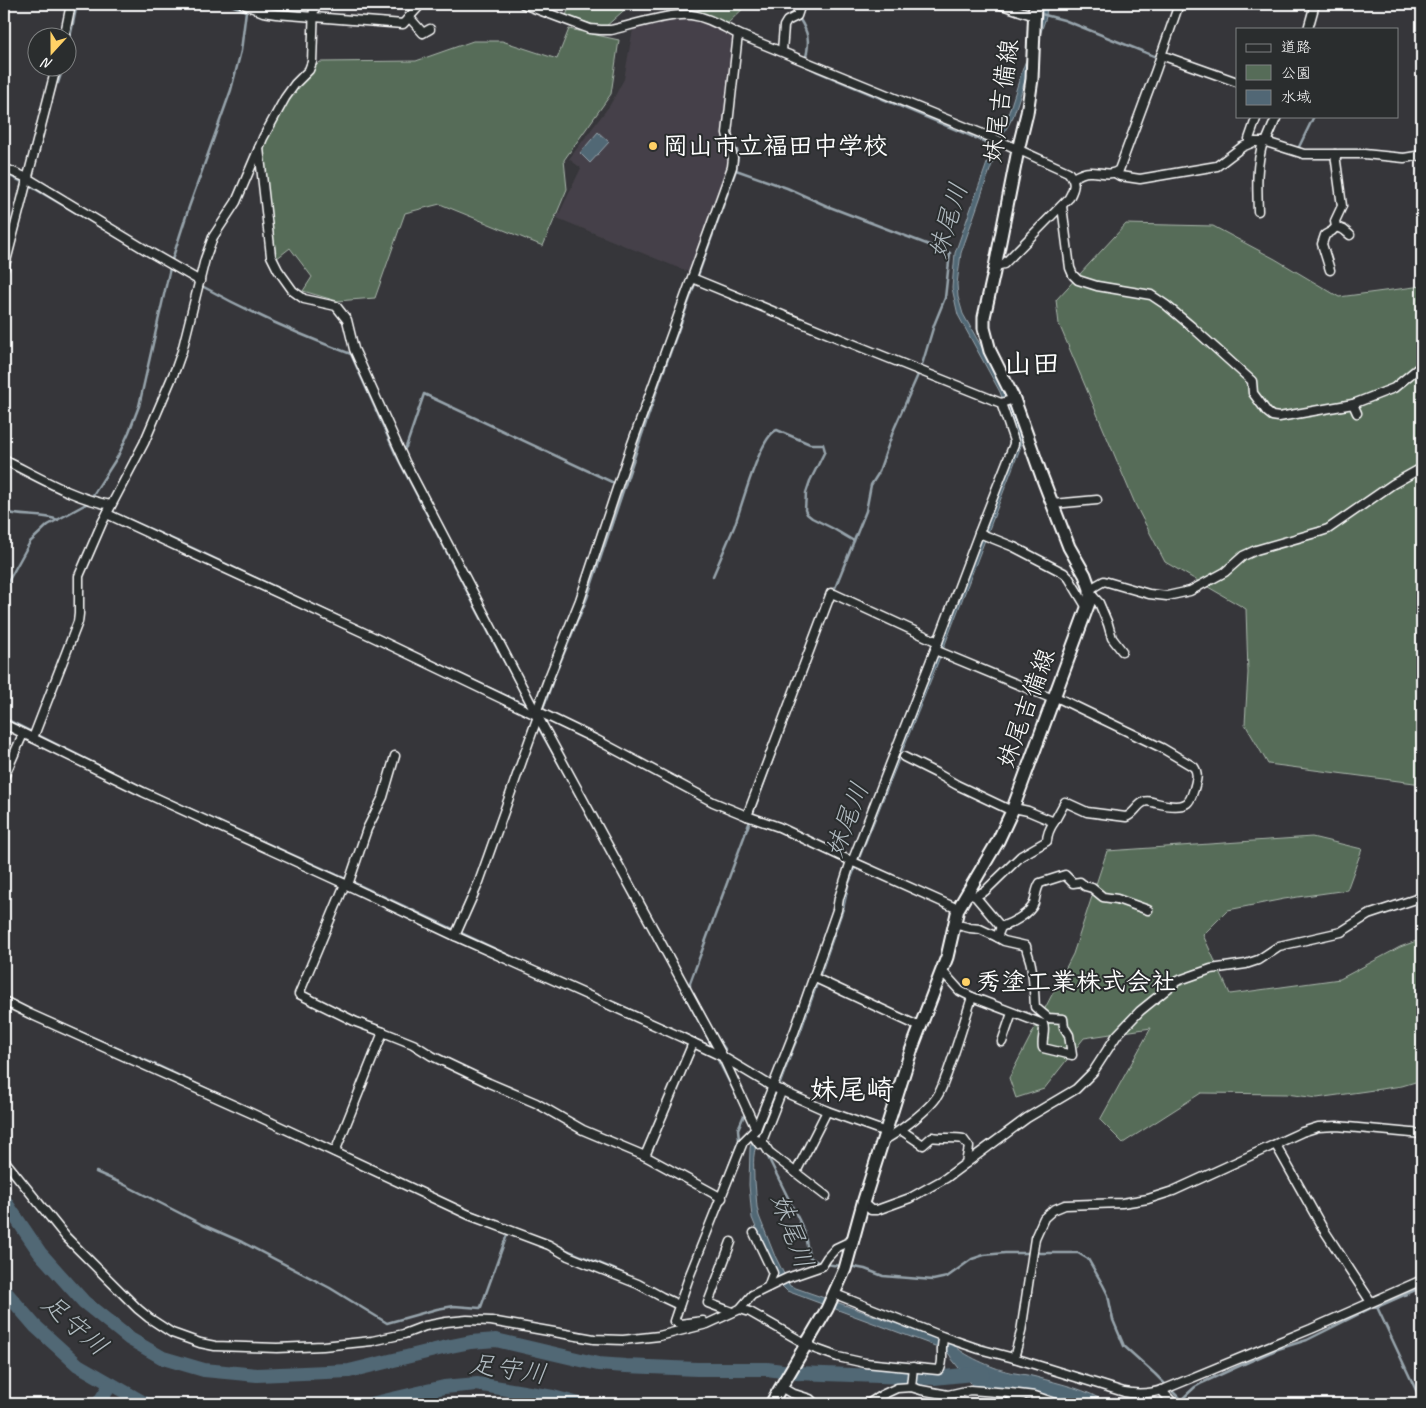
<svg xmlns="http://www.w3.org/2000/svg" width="1426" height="1408" font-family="Caveat,'Klee One',sans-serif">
  <rect width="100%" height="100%" fill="#36363a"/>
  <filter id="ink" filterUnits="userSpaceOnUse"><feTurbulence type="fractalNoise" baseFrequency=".02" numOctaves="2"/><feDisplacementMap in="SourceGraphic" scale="10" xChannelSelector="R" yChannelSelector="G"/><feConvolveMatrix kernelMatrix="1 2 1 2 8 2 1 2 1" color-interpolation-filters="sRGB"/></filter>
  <g filter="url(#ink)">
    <polygon fill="#454148" points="668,20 692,20 705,22 733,38 724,135 731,165 691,273 557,218 581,168 569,159 610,105 624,79 633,29"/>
    <g fill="#566c58" stroke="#aab6ac">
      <polygon points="570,4 631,4 604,28 566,16"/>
      <polygon points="712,4 748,4 726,25 696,11"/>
      <polygon points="569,29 619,40 611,94 564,160 567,189 543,246 440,204 405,213 375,298 337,301 303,291 312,277 290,248 276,259 262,149 291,91 320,62 416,61 473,41 502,41 557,59"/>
      <polygon points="1126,224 1213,226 1275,259 1339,297 1422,286 1422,784 1268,764 1245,724 1248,673 1246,609 1165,562 1136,506 1059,324 1056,300"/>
      <polygon points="1312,837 1362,849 1347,890 1284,899 1228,910 1203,935 1230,994 1340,979 1400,947 1422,939 1422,1080 1402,1086 1317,1098 1286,1094 1201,1093 1123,1143 1100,1120 1151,1028 1084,1038 1044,1089 1016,1098 1009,1078 1073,954 1107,851"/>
    </g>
    <g fill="#516775" stroke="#97a4ac">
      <path d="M1042,4H1047L1046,17L1013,117L1002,136L1004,138L999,150H997L961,253L957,284L958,297L963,314L994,369L1007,398L1021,436V446L944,647L849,885L844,908L801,1032L794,1048L761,1136C751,1152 754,1162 754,1180L755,1181L757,1207L759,1216L774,1254L790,1286L839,1303L955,1345C960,1354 995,1369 1006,1371C1016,1374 1026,1374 1036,1377C1060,1384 1088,1389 1108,1404H1064L1037,1395L974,1387L951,1358V1357L946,1350L787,1291L781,1285L779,1279L764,1247L752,1218L749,1185L750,1148L752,1140L843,891L1016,444L1006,409L1000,392L958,315L952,288L955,253L991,152L999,132L1008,115L1023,68L1042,18Z"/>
      <polygon points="598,132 609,142 590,163 580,153"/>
    </g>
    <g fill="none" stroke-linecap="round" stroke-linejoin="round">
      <g stroke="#97a4ac" stroke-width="2.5">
        <polyline points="229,4 246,11"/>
        <polyline points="1041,14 1064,20 1159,58"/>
        <path d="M799,18C808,32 810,40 806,57"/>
        <polyline points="68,47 77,4"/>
        <polyline points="804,65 816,71 995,146"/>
        <polyline points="58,83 63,68"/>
        <polyline points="1228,83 1237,86"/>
        <polyline points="1299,149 1298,149 1314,116"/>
        <polyline points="1339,150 1359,150"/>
        <polyline points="1394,153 1405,154 1422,151"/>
        <polyline points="736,170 787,188 827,206 950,253 945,298 934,325 921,368 894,429 878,474 871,485 866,511 833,593"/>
        <polyline points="4,173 30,186 189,279"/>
        <polyline points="171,263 189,207 231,90 241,51 246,11 248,8"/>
        <path d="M200,285C249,312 299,335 351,354L396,455L495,645L527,703"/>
        <polyline points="404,449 406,447 424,394 614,483"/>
        <polyline points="99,506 190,547 369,631"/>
        <path d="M4,512C21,517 44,514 58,520"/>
        <path d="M713,576C720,560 727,543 734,527C741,509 760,435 777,430L810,444H823L825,451L810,481L806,493L805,510L807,514L812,518L832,528L854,541"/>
        <polyline points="4,589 30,542 48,525 88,503 118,456 129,432 139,406 170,268"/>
        <polyline points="389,641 528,706"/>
        <polyline points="543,709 554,677 587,598 660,381 736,170 738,155 737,150"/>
        <polyline points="4,718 148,790 346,879 555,977"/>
        <polyline points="538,727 595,828"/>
        <polyline points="685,996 712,1046"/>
        <polyline points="4,997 34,1012 156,1065 465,1209 545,1240"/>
        <polyline points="615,1003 712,1047"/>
        <polyline points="349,1015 398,1034"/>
        <polyline points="724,1050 725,1049 716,1036 690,988 690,983 814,648"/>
        <polyline points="431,1052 451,1061"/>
        <polyline points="716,1056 744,1111"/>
        <path d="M766,1153L799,1220L804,1231L809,1256C816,1264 831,1265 841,1266"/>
        <polyline points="729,1166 739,1140 738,1129 745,1113"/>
        <polyline points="96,1172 121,1183 203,1225 242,1242 330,1288 387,1323 437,1309 454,1306 480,1308 481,1307 508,1232"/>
        <path d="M552,1243C580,1257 609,1265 636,1280"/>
        <polyline points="849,1266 865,1269 883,1276 933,1280 947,1277 972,1259 984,1255 1005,1253 1078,1253 1088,1259 1103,1285 1108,1295 1113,1320 1124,1346 1155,1374 1185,1404"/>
        <polyline points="1377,1307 1422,1403"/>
        <polyline points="1181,1400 1195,1387 1202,1383 1237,1367 1278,1349 1307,1340 1371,1308 1377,1307 1422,1287"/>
      </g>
      <g stroke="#516775" stroke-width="14">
        <polyline points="4,1200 40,1253 84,1302 130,1339 163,1358 204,1370 257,1375 349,1371 451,1346 471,1342 496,1340 598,1364 626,1366 697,1369 767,1369 797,1373 934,1378 983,1373"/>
        <polyline points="4,1290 35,1326 78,1365 146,1404"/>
        <polyline points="98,1404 111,1384"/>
        <polyline points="371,1404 444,1387 477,1384 553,1397 579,1404"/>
      </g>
      <g stroke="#fff" stroke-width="11">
        <g id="street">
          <polyline points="243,4 263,12 276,14 403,24 421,4"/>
          <path d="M523,4L590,29L601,30H611C632,25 671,13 691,15C708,17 723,27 738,34L995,139L1068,172C1076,181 1075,187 1069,198L1004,264L995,266"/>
          <polyline points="999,4 1035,16"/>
          <polyline points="409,17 423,33 430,29"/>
          <polyline points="1308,29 1315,4"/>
          <polyline points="64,38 71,4"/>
          <polyline points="782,51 784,26 787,21 797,16 801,4"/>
          <polyline points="1161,55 1237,82"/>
          <polyline points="1266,142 1277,116"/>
          <polyline points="1249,143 1249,139 1257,116"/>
          <polyline points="259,148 271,256 278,270 293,291 304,299 336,306 347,320 354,349 405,462 536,713 723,1057 756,1129"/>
          <polyline points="4,168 27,178 146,250 200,281"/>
          <polyline points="1115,173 1120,176 1140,179 1217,166 1242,147 1254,142 1266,142 1304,154 1364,154 1404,158 1422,155"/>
          <path d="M1073,178C1078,175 1083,172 1089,172C1100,171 1110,177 1119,170L1156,70L1179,4"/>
          <polyline points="1062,206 1070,268 1073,275 1078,280 1097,286 1151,295 1166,305 1191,326 1252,381 1253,393 1267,412 1272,416 1279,417 1353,404 1357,413"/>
          <path d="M1258,211C1257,186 1256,166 1263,142"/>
          <polyline points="1336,227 1344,230 1350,235"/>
          <polyline points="4,269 56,68"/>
          <polyline points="1330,270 1322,244 1325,235 1332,231 1336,227 1335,221 1342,206 1335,154"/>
          <polyline points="692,278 848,342 1001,403 1014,399"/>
          <polyline points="1353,404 1394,388 1422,365"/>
          <path d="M4,460C37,476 74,499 111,505"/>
          <polyline points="1053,504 1097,500"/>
          <polyline points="107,514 371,636 538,716"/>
          <polyline points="979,533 1014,547 1064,573 1069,578 1087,608"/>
          <polyline points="1090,589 1104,581 1149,594 1167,596 1190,591 1225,572 1243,556 1256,550 1319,532 1328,529 1393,484 1418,470 1422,469"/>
          <polyline points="1091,594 1099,603 1108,624 1112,638 1122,651"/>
          <polyline points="938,642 979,533 1014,444 1014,441 1001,403"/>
          <polyline points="935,650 1053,699"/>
          <polyline points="537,711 597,740 713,802 747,816 779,827 851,861 958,909"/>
          <polyline points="536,713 548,680 580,600 630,449 732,167 733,158 727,133 738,34"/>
          <polyline points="4,724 143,792 345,884 455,936 681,1037 723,1057 773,1087 827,1111 886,1132"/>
          <polyline points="33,738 78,622 79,614 79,576 102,523 144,443 176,368 182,351 205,259 213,237 236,202 259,148 263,138 285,98 295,84 309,70 312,62 314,4"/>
          <polyline points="904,757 936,773 957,785 1012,811"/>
          <polyline points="4,777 23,734"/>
          <path d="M1014,808L1028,811L1054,822L1065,802L1087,812L1126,817C1134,814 1137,805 1144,802C1148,800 1151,802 1156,803C1164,805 1180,808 1187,803C1191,800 1192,794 1194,789C1196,781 1199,774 1194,767L1162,748L1054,696"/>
          <polyline points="747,816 831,593 834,594 938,642 852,862"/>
          <polyline points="348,885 367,829 383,797 395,756"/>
          <path d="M966,894L975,896L985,891L1021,856L1047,841C1047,834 1050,828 1054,822"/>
          <polyline points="975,896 1001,927"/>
          <path d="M954,924L970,928L980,929L997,937L1001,927C1012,923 1030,914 1034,903C1036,896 1036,889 1040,883L1065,875L1073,883L1080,882L1085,886L1092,888L1103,897L1117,899L1148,910"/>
          <polyline points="455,936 479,882 538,716"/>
          <path d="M942,971L960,991L972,997L1043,1024C1046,1031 1041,1040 1043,1048L1072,1055L1069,1035L1064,1027L1063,1019L1048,1018L1035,1007C1034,993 1034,979 1031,965C1030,958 1027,954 1026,946L1004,941L997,937"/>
          <polyline points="813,977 920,1027"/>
          <polyline points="4,1001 30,1014 251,1113 469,1215 549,1245 568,1256 638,1284 662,1297 679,1305"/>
          <polyline points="383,1032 413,1044 432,1056 489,1083 536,1103 583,1130 645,1156 722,1198"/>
          <polyline points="1002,1042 1012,1013"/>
          <path d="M901,1130L923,1145L932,1137C943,1139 953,1137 963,1139L969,1147L966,1163"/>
          <polyline points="752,1134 759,1144 762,1141 782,1090"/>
          <polyline points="762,1141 769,1152 826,1196"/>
          <path d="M882,1141C897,1134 930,1109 938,1095C942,1089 944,1081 947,1074C956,1049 964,1023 972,997"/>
          <polyline points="1276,1145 1322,1227 1371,1302"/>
          <polyline points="335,1152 383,1032 356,1022 299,994 345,884"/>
          <polyline points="645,1156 693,1043"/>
          <polyline points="4,1160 66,1237 138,1309 149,1318 172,1333 200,1343 215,1346 277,1348 323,1346 372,1341 404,1334 425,1326 446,1322 467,1320 491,1321 594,1339 623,1340 659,1336 707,1324 740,1309 752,1295 787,1278 822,1266 827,1258 836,1248 853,1240"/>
          <polyline points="796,1172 827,1111"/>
          <polyline points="863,1203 871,1210 877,1210 910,1198 946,1178 1027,1118 1076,1089 1093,1072 1117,1035 1140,1011 1177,981 1211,969 1246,964 1258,960 1279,946 1341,932 1368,915 1422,897"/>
          <polyline points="754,1233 773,1273 768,1287"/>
          <polyline points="731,1242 708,1303 732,1312"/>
          <path d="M835,1294L944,1337L979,1349L1014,1358L1124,1392C1139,1395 1151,1394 1165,1389L1311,1329L1422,1280"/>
          <path d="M740,1309L750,1312L813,1348L838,1357L865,1363L938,1370L940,1369C945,1358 939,1349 944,1337"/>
          <polyline points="703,1321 680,1324 674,1321 689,1277 743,1142 756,1129 795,1030 837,910 839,898 851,861"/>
          <polyline points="1014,1358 1021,1332 1035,1238 1044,1218 1053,1210 1065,1205 1122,1203 1148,1199 1173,1191 1302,1132 1318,1127 1337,1126 1422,1134"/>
          <polyline points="781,1387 791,1393 810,1399 815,1404"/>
          <polyline points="911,1387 913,1367"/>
          <polyline points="1161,1390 1174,1404"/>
          <polyline points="868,1404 882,1395 897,1388 911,1387 921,1390 948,1395 970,1390 1010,1393 1035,1396 1058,1404"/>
          <polyline points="1007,1404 1018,1398 1023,1396"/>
        </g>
      </g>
      <g stroke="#fff" stroke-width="15">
        <polyline id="secondary" points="771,1404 827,1309 845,1269 863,1203 911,1051 947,957 958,909 998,841 1012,811 1090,600 1090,589 1085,575 1069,547 1042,477 1014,399 990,351 984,328 984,317 994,272 1018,150 1027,113 1032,79 1035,4"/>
      </g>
      <use href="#street" stroke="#2a2d2e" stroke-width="8"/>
      <use href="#secondary" stroke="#2a2d2e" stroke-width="11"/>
    </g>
  </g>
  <g fill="#ffd166" stroke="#2a2d2e" stroke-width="2">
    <circle cx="653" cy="146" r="5"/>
    <circle cx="966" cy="982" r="5"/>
  </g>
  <g text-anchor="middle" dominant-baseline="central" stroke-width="4" stroke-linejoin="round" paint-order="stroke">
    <g font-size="25" fill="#fff" stroke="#2a2d2e">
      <text transform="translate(1001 101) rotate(-82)">妹尾吉備線</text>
      <text transform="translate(1026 708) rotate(-70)">妹尾吉備線</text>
    </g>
    <g font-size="25" font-weight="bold" fill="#fff" stroke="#2a2d2e" text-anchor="start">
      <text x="663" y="146">岡山市立福田中学校</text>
      <text x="976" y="982">秀塗工業株式会社</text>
    </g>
    <g font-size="26" font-style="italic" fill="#b1bbc1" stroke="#2a2d2e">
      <text transform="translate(948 221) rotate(-73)">妹尾川</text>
      <text transform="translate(847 820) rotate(-69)">妹尾川</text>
      <text transform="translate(792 1231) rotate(70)">妹尾川</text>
      <text transform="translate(75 1325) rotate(41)">足守川</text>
      <text transform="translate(508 1369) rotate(8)">足守川</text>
    </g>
    <g font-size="28" font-weight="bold" fill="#fff" stroke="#2a2d2e">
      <text x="1032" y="363">山田</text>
      <text x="852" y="1089">妹尾崎</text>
    </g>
  </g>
  <rect width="1426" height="1408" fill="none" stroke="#2a2d2e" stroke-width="20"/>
  <rect x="10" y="10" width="1406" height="1388" fill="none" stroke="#fff" stroke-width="2" filter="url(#ink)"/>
  <rect x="1236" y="28" width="162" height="90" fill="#2a2d2e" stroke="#7f8182"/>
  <rect x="1246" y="44" width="25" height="8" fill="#2a2d2e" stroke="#7f8182"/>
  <text x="1281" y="52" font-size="15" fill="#ffffff">道路</text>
  <rect x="1246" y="65" width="25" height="15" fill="#566c58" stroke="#7f8182"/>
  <text x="1281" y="78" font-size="15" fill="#ffffff">公園</text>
  <rect x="1246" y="90" width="25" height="15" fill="#516775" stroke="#7f8182"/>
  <text x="1281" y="102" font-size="15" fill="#ffffff">水域</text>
  <g transform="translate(52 52) rotate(201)"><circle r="24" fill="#2a2d2e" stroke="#7f8182"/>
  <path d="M0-4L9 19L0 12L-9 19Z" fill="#ffd166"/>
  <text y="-8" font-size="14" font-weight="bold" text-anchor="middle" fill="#ffffff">N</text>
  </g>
</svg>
